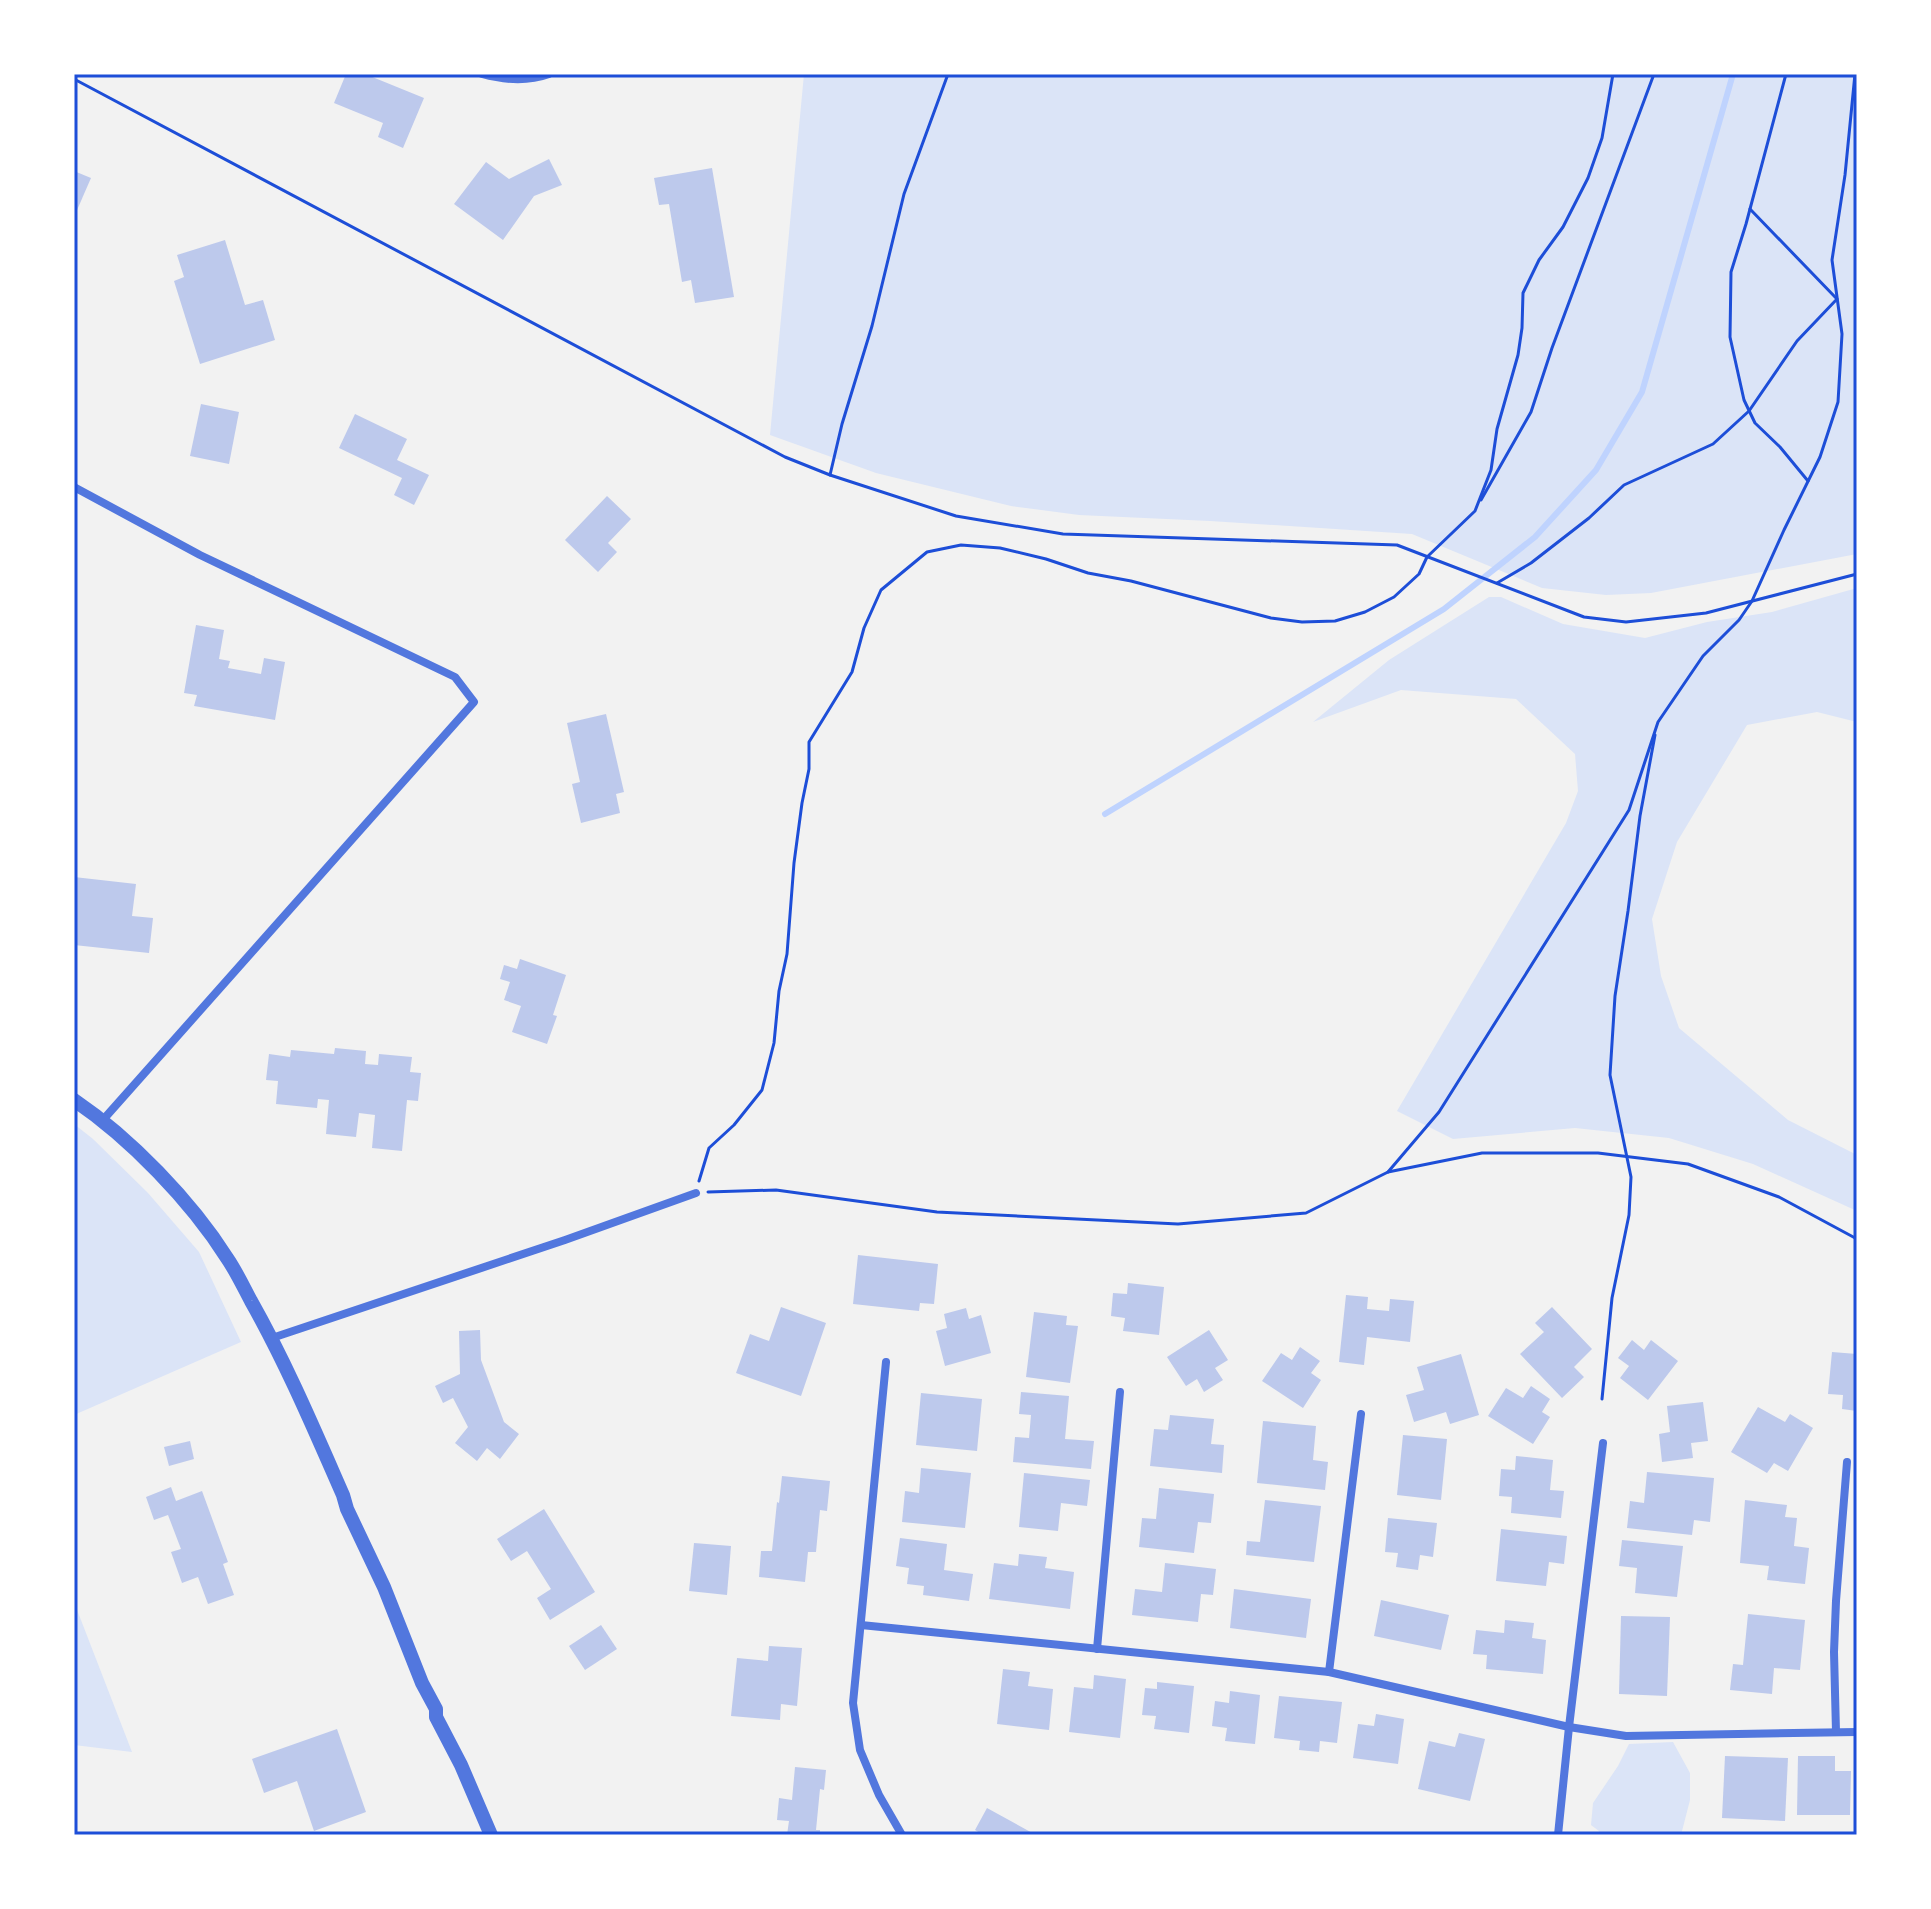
<svg xmlns="http://www.w3.org/2000/svg" width="1931" height="1909" font-family="'DM Sans',sans-serif">
  <rect width="100%" height="100%" fill="#f2f2f2"/>
  <g fill="#dbe4f7">
    <polygon points="804,74 1857,74 1857,554 1651,593 1606,595 1542,588 1412,534 1210,521 1079,515 1011,506 876,473 770,435"/>
    <polygon points="1857,588 1857,722 1817,712 1747,725 1677,842 1652,919 1661,976 1679,1028 1788,1120 1857,1155 1857,1211 1753,1164 1669,1138 1575,1128 1453,1139 1397,1111 1566,823 1578,791 1575,754 1516,699 1401,690 1313,722 1389,660 1489,597 1501,597 1563,624 1645,638 1707,622 1772,612"/>
    <polygon points="74,1124 93,1139 148,1193 199,1252 241,1342 74,1415"/>
    <polygon points="74,1602 132,1752 74,1745"/>
    <polygon points="1673,1742 1690,1773 1690,1800 1681,1835 1598,1835 1599,1831 1591,1825 1593,1803 1618,1766 1629,1744"/>
  </g>
  <g fill="none" stroke-linecap="round" stroke-linejoin="round">
    <polyline stroke="#bfd3fe" stroke-width="6" points="1105,814 1444,609 1535,537 1596,470 1642,392 1733,74"/>
  </g>
  <g fill="#bdc9ec">
    <polygon points="346,74 365,74 424,98 403,148 378,137 383,123 334,103"/>
    <polygon points="549,159 562,185 534,196 503,240 454,204 486,162 509,179"/>
    <polygon points="712,168 734,297 695,303 691,280 682,282 669,204 659,205 654,178"/>
    <polygon points="74,171 91,178 74,217"/>
    <polygon points="225,240 245,305 263,300 275,340 200,364 174,281 184,277 177,255"/>
    <polygon points="201,404 239,412 229,464 190,456"/>
    <polygon points="355,414 407,439 397,460 429,475 414,505 394,495 402,478 339,448"/>
    <polygon points="607,496 631,519 608,543 617,552 598,572 565,540"/>
    <polygon points="196,625 224,630 219,659 230,661 228,668 261,674 264,658 285,662 275,720 194,706 197,695 184,693"/>
    <polygon points="606,714 624,792 616,794 620,813 581,823 572,784 580,782 567,723"/>
    <polygon points="74,877 136,884 132,916 153,918 149,953 74,945"/>
    <polygon points="520,959 566,975 553,1015 557,1016 547,1044 512,1032 521,1006 504,1000 510,982 500,979 504,965 517,969"/>
    <polygon points="335,1048 366,1051 365,1064 378,1065 379,1054 412,1057 410,1072 421,1073 418,1101 407,1100 402,1151 372,1148 375,1115 359,1113 356,1137 326,1134 329,1100 318,1099 317,1108 276,1104 278,1081 266,1080 269,1054 290,1057 291,1050 334,1054"/>
    <polygon points="858,1255 938,1264 934,1304 920,1303 919,1311 853,1304"/>
    <polygon points="1128,1283 1164,1287 1159,1335 1123,1331 1125,1318 1111,1316 1113,1293 1127,1294"/>
    <polygon points="1346,1295 1368,1297 1367,1309 1389,1311 1390,1299 1414,1301 1410,1342 1367,1337 1364,1365 1339,1362"/>
    <polygon points="781,1307 826,1323 801,1396 736,1373 750,1334 769,1341"/>
    <polygon points="1552,1307 1592,1349 1574,1367 1584,1377 1562,1398 1520,1354 1544,1332 1535,1323"/>
    <polygon points="966,1308 969,1319 981,1315 991,1353 945,1366 936,1331 947,1328 944,1314"/>
    <polygon points="1034,1312 1067,1316 1066,1325 1078,1326 1070,1383 1026,1377"/>
    <polygon points="480,1330 481,1360 504,1422 519,1434 500,1459 487,1448 477,1461 455,1443 468,1427 453,1398 443,1403 435,1386 460,1374 459,1331"/>
    <polygon points="1209,1330 1228,1360 1215,1368 1223,1380 1204,1392 1197,1379 1186,1386 1167,1357"/>
    <polygon points="1632,1340 1644,1350 1651,1340 1678,1361 1648,1400 1620,1378 1629,1366 1618,1358"/>
    <polygon points="1300,1347 1320,1361 1311,1373 1321,1380 1303,1408 1262,1381 1281,1353 1292,1360"/>
    <polygon points="1832,1352 1857,1354 1857,1411 1842,1409 1843,1395 1828,1394"/>
    <polygon points="1461,1354 1479,1415 1450,1424 1446,1412 1414,1422 1406,1395 1424,1390 1417,1367"/>
    <polygon points="1531,1386 1550,1399 1542,1412 1550,1417 1533,1444 1488,1416 1506,1388 1523,1398"/>
    <polygon points="1021,1392 1069,1396 1065,1439 1094,1441 1091,1469 1013,1462 1015,1437 1029,1438 1031,1415 1019,1414"/>
    <polygon points="921,1393 982,1399 977,1451 916,1445"/>
    <polygon points="1703,1402 1708,1441 1691,1443 1693,1458 1662,1462 1659,1434 1670,1432 1667,1406"/>
    <polygon points="1758,1407 1785,1422 1790,1414 1813,1428 1788,1471 1774,1463 1767,1473 1731,1452"/>
    <polygon points="1170,1415 1214,1419 1211,1444 1224,1445 1222,1473 1150,1466 1154,1429 1168,1430"/>
    <polygon points="1263,1421 1316,1426 1313,1460 1328,1462 1325,1490 1257,1483"/>
    <polygon points="1403,1435 1447,1439 1441,1500 1397,1495"/>
    <polygon points="190,1441 194,1459 169,1466 164,1447"/>
    <polygon points="1516,1456 1553,1460 1550,1490 1564,1491 1561,1518 1511,1513 1512,1497 1499,1496 1501,1469 1515,1470"/>
    <polygon points="921,1468 971,1473 965,1528 902,1522 905,1491 919,1493"/>
    <polygon points="1647,1472 1714,1478 1710,1522 1694,1520 1692,1535 1627,1528 1630,1501 1644,1503"/>
    <polygon points="1024,1473 1090,1480 1087,1506 1061,1503 1058,1531 1019,1527"/>
    <polygon points="782,1476 830,1481 827,1511 820,1510 816,1552 808,1552 805,1582 759,1577 761,1551 772,1551 777,1502 779,1503"/>
    <polygon points="171,1487 176,1501 202,1491 228,1562 223,1564 234,1595 208,1604 198,1577 182,1583 171,1552 181,1549 168,1515 154,1520 146,1497"/>
    <polygon points="1159,1488 1214,1494 1211,1523 1198,1522 1194,1553 1139,1547 1142,1518 1156,1519"/>
    <polygon points="1265,1500 1321,1506 1314,1562 1246,1555 1247,1541 1260,1542"/>
    <polygon points="1745,1500 1787,1505 1785,1517 1797,1518 1794,1546 1809,1548 1805,1584 1767,1580 1769,1566 1740,1563"/>
    <polygon points="544,1509 595,1592 550,1620 537,1598 551,1589 527,1551 511,1561 497,1539"/>
    <polygon points="1388,1518 1437,1523 1433,1557 1420,1555 1418,1570 1396,1567 1398,1553 1385,1552"/>
    <polygon points="1501,1529 1567,1536 1564,1564 1549,1562 1546,1586 1496,1581"/>
    <polygon points="900,1538 947,1544 944,1570 973,1574 969,1601 923,1595 924,1586 907,1584 909,1568 896,1566"/>
    <polygon points="1622,1540 1683,1546 1677,1597 1635,1593 1637,1568 1619,1566"/>
    <polygon points="694,1543 731,1546 727,1595 689,1591"/>
    <polygon points="1019,1554 1047,1557 1045,1568 1074,1572 1070,1609 989,1599 994,1563 1018,1566"/>
    <polygon points="1165,1563 1216,1569 1213,1595 1201,1594 1198,1622 1132,1615 1135,1589 1162,1592"/>
    <polygon points="1234,1589 1311,1599 1306,1638 1230,1628"/>
    <polygon points="1381,1600 1449,1615 1441,1650 1374,1636"/>
    <polygon points="1748,1614 1805,1620 1800,1670 1774,1668 1772,1694 1730,1690 1733,1664 1743,1665"/>
    <polygon points="1621,1616 1670,1617 1667,1696 1619,1694"/>
    <polygon points="1505,1620 1534,1623 1532,1638 1546,1640 1543,1674 1486,1669 1487,1655 1473,1654 1476,1630 1504,1633"/>
    <polygon points="601,1625 617,1649 585,1670 569,1646"/>
    <polygon points="769,1646 802,1648 797,1706 781,1704 780,1720 731,1716 737,1658 768,1661"/>
    <polygon points="1003,1669 1030,1672 1028,1686 1053,1689 1049,1730 997,1724"/>
    <polygon points="1094,1675 1126,1679 1120,1738 1069,1732 1074,1687 1093,1689"/>
    <polygon points="1157,1682 1194,1686 1189,1733 1154,1729 1156,1716 1142,1715 1145,1688 1157,1689"/>
    <polygon points="1230,1691 1260,1695 1255,1744 1225,1741 1227,1728 1212,1726 1215,1701 1229,1703"/>
    <polygon points="1279,1696 1342,1702 1337,1743 1320,1741 1319,1752 1299,1750 1300,1741 1274,1738"/>
    <polygon points="1376,1714 1404,1719 1398,1764 1353,1758 1358,1724 1374,1726"/>
    <polygon points="337,1729 366,1812 314,1831 297,1781 264,1793 252,1759"/>
    <polygon points="1459,1733 1485,1739 1470,1801 1418,1789 1429,1741 1455,1747"/>
    <polygon points="1725,1756 1788,1758 1785,1821 1722,1818"/>
    <polygon points="1798,1756 1835,1756 1835,1771 1851,1771 1850,1815 1797,1815"/>
    <polygon points="795,1767 826,1770 824,1790 820,1789 816,1830 820,1830 820,1835 787,1835 789,1821 777,1820 779,1798 792,1800"/>
    <polygon points="987,1808 1036,1835 979,1835 980,1833 975,1830"/>
  </g>
  <g fill="none" stroke-linecap="round" stroke-linejoin="round">
    <g stroke="#1d4ed8" stroke-width="3">
      <polyline points="1786,74 1746,224 1731,272 1730,337 1744,400 1755,423 1780,447 1808,481"/>
      <polyline points="74,79 785,457 830,475 956,516 1063,534 1397,545 1584,617 1626,622 1706,613 1857,574"/>
      <polyline points="830,475 842,424 872,326 904,194 948,74"/>
      <polyline points="1481,500 1531,412 1552,348 1654,74"/>
      <polyline points="1497,583 1531,563 1589,518 1624,485 1713,444 1749,411 1797,341 1837,299 1750,209"/>
      <polyline points="1388,1172 1439,1112 1629,810 1658,722 1703,656 1739,620 1752,601 1784,530 1820,457 1838,402 1842,334 1832,260 1845,175 1855,74"/>
      <polyline points="699,1181 709,1148 734,1125 762,1090 774,1043 779,991 787,954 794,863 802,803 809,769 809,742 852,672 864,628 881,590 927,552 961,545 1000,548 1046,559 1088,573 1131,581 1271,618 1302,622 1335,621 1365,612 1394,597 1419,574 1427,557 1475,511 1491,470 1497,429 1518,355 1522,328 1523,293 1539,260 1563,227 1588,178 1602,138 1613,74"/>
      <polyline points="708,1192 776,1190 937,1212 1178,1224 1306,1213 1388,1172 1482,1153 1598,1153 1688,1164 1779,1197 1857,1239"/>
      <polyline points="1602,1399 1612,1298 1629,1215 1631,1177 1610,1075 1615,996 1628,911 1640,816 1655,735"/>
    </g>
    <g stroke="#5277de" stroke-width="8">
      <path d="M482,74C504,80 527,82 549,74"/>
      <polyline points="74,487 200,555 455,677 474,702 102,1121"/>
      <polyline points="272,1338 565,1240 696,1193"/>
      <polyline points="886,1362 853,1703 860,1750 879,1795 902,1835"/>
      <polyline points="861,1625 1329,1672 1569,1727 1626,1736 1857,1732"/>
      <polyline points="1097,1649 1120,1392"/>
      <polyline points="1329,1672 1361,1414"/>
      <polyline points="1836,1732 1834,1652 1836,1601 1847,1462"/>
      <polyline points="1558,1835 1569,1727 1603,1443"/>
    </g>
    <path stroke="#5277de" stroke-width="14" d="M74,1100C130,1138 191,1201 227,1258C236,1271 243,1286 251,1301C286,1363 314,1429 343,1495L347,1509L384,1587L422,1683L436,1709V1717L461,1765L491,1835"/>
  </g>
  <rect width="1931" height="1909" fill="none" stroke="#ffffff" stroke-width="152"/>
  <rect x="76" y="76" width="1779" height="1757" fill="none" stroke="#1d4ed8" stroke-width="3"/>
</svg>
